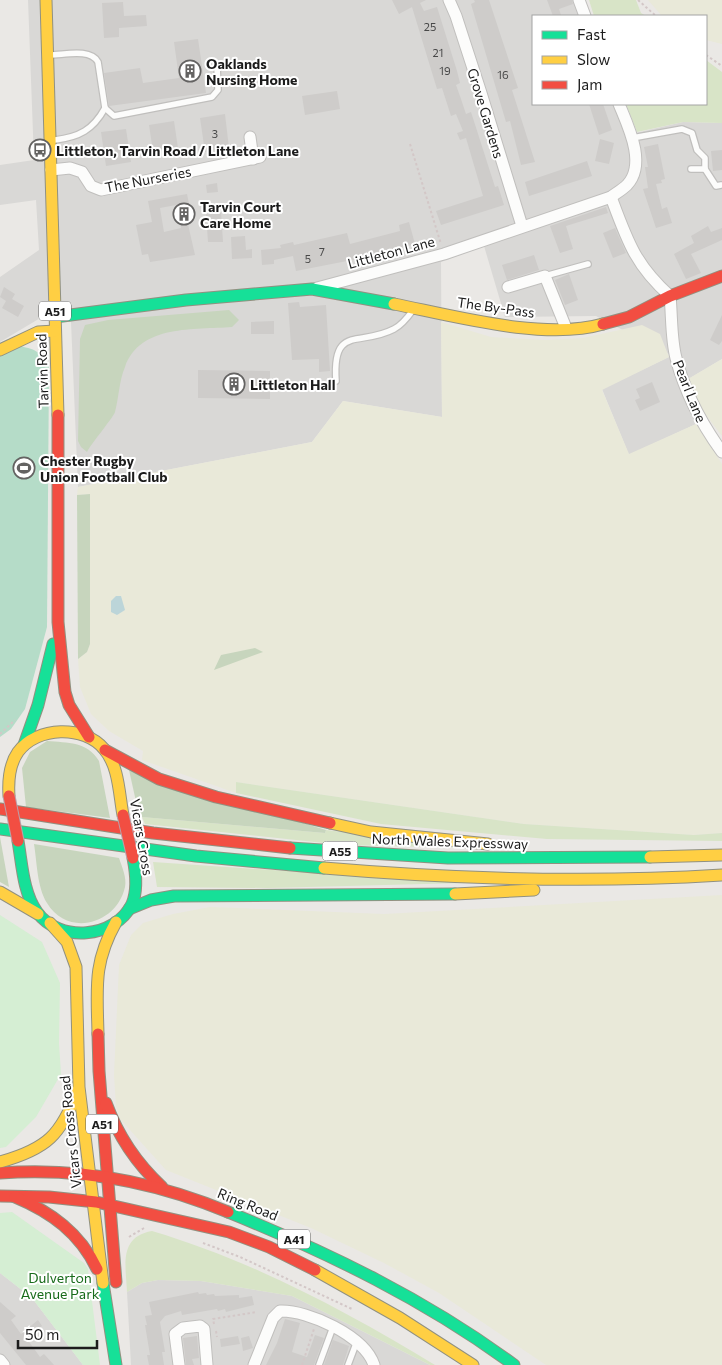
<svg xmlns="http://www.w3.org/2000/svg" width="722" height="1365" font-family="Commissioner,sans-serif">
  <rect width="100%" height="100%" fill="#eae8e5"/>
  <g fill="#d9d8d6">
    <polygon points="28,0 577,0 583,16 533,16 533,104 615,104 627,135 683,122 722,123 722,359 680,384 696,424 629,455 602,389 669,357 669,354 596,316 505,317 484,246 441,262 442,417 343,401 312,442 78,487 71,322 42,317 0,342 0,277 39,250 36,200 0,205 0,165 34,160"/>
    <polygon points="0,1273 32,1298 83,1365 0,1365"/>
    <polygon points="158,1280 201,1281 292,1296 430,1365 131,1365 127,1292 142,1283"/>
  </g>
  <g fill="#e9e9d9">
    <polygon points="648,0 722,0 722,44 706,40 706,16 662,16"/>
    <polygon points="441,322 491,337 546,340 583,338 642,325 660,334 669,357 602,390 629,454 696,424 722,464 722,833 694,835 524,824 236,782 236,793 142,760 143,751 109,731 91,714 80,687 78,659 87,652 90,644 90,494 77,495 78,487 312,442 343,401 442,417"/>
    <polygon points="722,359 722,436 699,406 688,379"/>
    <polygon points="722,895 722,1365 546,1365 439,1293 384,1263 311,1228 166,1170 120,1119 116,1106 114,1075 119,965 131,935 143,923 173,914 210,907 384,914"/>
  </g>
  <g fill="#d8e4c7">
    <polygon points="589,0 636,0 641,13 646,16 594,16"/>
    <polygon points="706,60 722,72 722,123 683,122 637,132 626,104 706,104"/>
    <polygon points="236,782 524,824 694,835 722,833 722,841 547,839 381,824 236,793"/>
    <polygon points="142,817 325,833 326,830 479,848 343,845 145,824"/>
    <polygon points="153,862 465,883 268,888 157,887"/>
    <path d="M152,1231C253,1261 346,1311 435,1365H430L292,1296L201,1281L158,1280L142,1283L127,1292C126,1266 118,1237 152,1231Z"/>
  </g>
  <g fill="#c7d5bd">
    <path d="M229,310L239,320L232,327C195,330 140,324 125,367C119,381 119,397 115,412C115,415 91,444 87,452L81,447L78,441L80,339L85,325L108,320Z"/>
    <polygon points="90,494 90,644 87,652 78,659 77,495"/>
    <polygon points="255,648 263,652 214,670 221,655"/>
    <path d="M47,741C68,743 87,741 99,761L110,818L26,807L22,768L30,752Z"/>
    <polygon points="129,770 326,830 325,833 142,817 139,815"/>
    <polygon points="0,837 9,887 0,882"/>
    <path d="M34,844L119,858C122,867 127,878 125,887C117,924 68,938 47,903C37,887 37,862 34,844Z"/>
  </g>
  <g fill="#d5eed3">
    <polygon points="0,915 42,942 60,983 59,1043 61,1074 36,1117 6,1147 0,1148"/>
    <polygon points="12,1212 84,1263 88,1269 100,1365 83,1365 32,1298 0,1273 0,1213"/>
  </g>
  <path fill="#b5dcc8" d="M17,346C34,348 42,352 49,368L47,627L25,709L11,729L0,737V354Z"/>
  <polygon fill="#bcd5d9" points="116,596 121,596 125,610 117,615 111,612 111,601"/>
  <g fill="#ceccca" fill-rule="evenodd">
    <polygon points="392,0 426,0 420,3 424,11 437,7 457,71 460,83 456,85 461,99 466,114 471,112 495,187 498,186 504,205 441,225 436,211 483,196 466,138 460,140 457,133 463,131 456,114 451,116 442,88 437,89 412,7 399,14"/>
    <polygon points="474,0 489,0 518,88 512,90 535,162 521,165 510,121 506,122 471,4 475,2"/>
    <polygon points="547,0 572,0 573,4 559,9 561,15 553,16"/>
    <polygon points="123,2 124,16 146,15 147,26 119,28 119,37 104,38 102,3"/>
    <polygon points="198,39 206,93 109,106 104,73 140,68 143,83 179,78 174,42"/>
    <polygon points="337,91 340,109 305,115 302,96"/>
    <polygon points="589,104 603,104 612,130 599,135"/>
    <polygon points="225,114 229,148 205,152 200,118"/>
    <polygon points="174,121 179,155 154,158 149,125"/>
    <polygon points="126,129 131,162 106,166 101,132"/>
    <polygon points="600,139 614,143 609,164 595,161"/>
    <polygon points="658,144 665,179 661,180 662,183 656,184 662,209 667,207 672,223 656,228 643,189 648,188 645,167 648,167 644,147"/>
    <polygon points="722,150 722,170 713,171 711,151"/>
    <polygon points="587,161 592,176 529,196 525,182"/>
    <polygon points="217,183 218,192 207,193 206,185"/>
    <path d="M187,194L192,219L187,220L195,255L150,262L148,254L142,255L136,225L152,222L148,201ZM176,205L181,228L164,232L160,208Z"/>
    <polygon points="606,207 608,213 566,226 573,249 560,253 550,226"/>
    <polygon points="221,212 223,242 208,242 206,213"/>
    <polygon points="409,222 415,244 398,249 398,251 296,271 293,256 274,260 274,264 262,265 261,250 281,248 280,245 293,242 294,245 347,233 350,244 400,231 399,225"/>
    <polygon points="708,226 711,232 722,228 722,240 691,254 701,273 686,279 674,254 694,243 691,236"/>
    <polygon points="615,228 626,253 613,258 603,233"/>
    <polygon points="245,236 246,250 252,249 252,258 232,259 231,237"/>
    <polygon points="534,255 539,270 507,280 502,265"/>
    <polygon points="569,274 578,300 565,305 555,280"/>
    <polygon points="4,287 15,294 12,299 24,306 18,317 2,308 6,301 0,297"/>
    <polygon points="299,302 300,307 326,305 330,371 319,372 319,359 292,360 288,303"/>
    <polygon points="722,315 722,341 719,345 710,340"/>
    <polygon points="274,321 274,334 251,334 251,322"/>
    <polygon points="198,370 270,371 270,399 198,398"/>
    <polygon points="652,382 660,402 640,411 635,400 640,398 636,389"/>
    <polygon points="198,1292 199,1294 206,1293 207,1295 214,1294 215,1296 239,1295 239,1298 252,1296 254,1305 226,1312 225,1309 218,1311 217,1309 182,1315 181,1311 165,1316 160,1322 165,1352 162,1352 164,1365 149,1365 147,1355 150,1355 145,1325 147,1325 145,1316 152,1315 149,1302"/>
    <polygon points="0,1302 16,1316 11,1320 21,1334 38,1320 42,1326 27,1339 40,1357 44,1354 54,1365 26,1365 0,1333"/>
    <polygon points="285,1319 300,1323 292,1352 307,1357 315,1335 324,1338 314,1365 266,1365 277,1343"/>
    <polygon points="197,1336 199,1358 192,1359 194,1365 186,1365 183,1338"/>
    <polygon points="238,1336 240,1344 221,1347 220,1339"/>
    <polygon points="249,1336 253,1348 243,1351 241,1338"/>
    <polygon points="333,1340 349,1346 343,1365 324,1365"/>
  </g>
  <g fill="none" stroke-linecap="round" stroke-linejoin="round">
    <g stroke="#c0bfbd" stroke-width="8">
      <g id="lane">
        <path d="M50,55C64,55 90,48 98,62L105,108L114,116L212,97L218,90L217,65"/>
        <polyline points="632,138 682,129 692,133 697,150 705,158 705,169 716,186 721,185"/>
        <path d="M55,140C79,137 93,130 105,108"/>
        <polyline points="691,169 705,169"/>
        <polyline points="545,276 588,264"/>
        <path d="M336,381C332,324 360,347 394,329C402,325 408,317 413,310"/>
        <polyline points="319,1365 333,1327"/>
        <polyline points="348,1365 357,1341"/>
      </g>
    </g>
    <g stroke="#c0bfbd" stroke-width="13">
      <g id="street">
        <polyline points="449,0 456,16 481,93 522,226"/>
        <polyline points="579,0 585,16"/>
        <polyline points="250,137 253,159"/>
        <polyline points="51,170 70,168 82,172 91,186 101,190 260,157"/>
        <path d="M611,197C616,193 622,190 627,185C647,164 628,126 619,104"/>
        <polyline points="508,287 545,276 566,328"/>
        <path d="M317,288L444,254L611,197C627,240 635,265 670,296C672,316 671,339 676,358C685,393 701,423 722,452"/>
        <polyline points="0,1360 4,1365"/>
        <polyline points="179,1365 175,1334 183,1328 200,1326 204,1329 207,1365"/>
        <path d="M254,1365L273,1318L280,1311C308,1310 365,1336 374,1365"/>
      </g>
    </g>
    <g stroke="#919180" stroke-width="13">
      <g id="fast">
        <polyline points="55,317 186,300 312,289 394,304"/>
        <polyline points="24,745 38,705 53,644"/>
        <polyline points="0,829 196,856 324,868"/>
        <path d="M18,841C22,863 23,893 37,912C59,943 115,939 132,904C138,890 136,873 133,858"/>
        <polyline points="290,848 448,858 650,857"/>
        <polyline points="129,909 151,900 174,896 455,894"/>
        <path d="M228,1212C329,1253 426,1300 514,1365"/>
        <polyline points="103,1283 116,1365"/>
      </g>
    </g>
    <g stroke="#919180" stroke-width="13">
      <g id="slow">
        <polyline points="46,0 58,415"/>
        <path d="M394,304C454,316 545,341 603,324"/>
        <polyline points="0,350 38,332 55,331"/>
        <path d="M9,796C8,781 9,765 18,752C37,726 84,725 104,749C119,766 119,794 123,815"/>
        <polyline points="330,823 371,832 488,844"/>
        <polyline points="650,857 722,855"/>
        <path d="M324,868C453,879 593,883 722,875"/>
        <polyline points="0,892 38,914"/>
        <polyline points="455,894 534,890"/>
        <polyline points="50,923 67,942 76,967 79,1087 103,1283"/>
        <path d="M98,1034C97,988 93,963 116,922"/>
        <path d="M0,1162C47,1149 61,1135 78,1090"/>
        <polyline points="315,1270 400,1318 473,1365"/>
      </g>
    </g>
    <g stroke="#919180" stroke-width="13">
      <g id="jam">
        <polyline points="603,324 629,317 670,296 722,276"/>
        <polyline points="58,415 58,622 65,692 69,705 89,737"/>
        <polyline points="105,750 159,779 216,797 330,823"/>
        <polyline points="0,809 153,833 290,848"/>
        <polyline points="98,1034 99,1071 116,1282"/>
        <path d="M106,1103C118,1136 136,1163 162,1187"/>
        <path d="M0,1173C79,1167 156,1182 228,1212"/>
        <polyline points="0,1196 49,1197 96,1202 229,1232 269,1247 315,1270"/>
        <path d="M15,1197C51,1212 80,1233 97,1269"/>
      </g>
    </g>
    <g stroke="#d3c7c7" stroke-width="2" stroke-dasharray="2.5 2.5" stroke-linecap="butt">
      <polyline points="638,0 656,16"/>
      <polyline points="706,55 722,66"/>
      <polyline points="410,144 441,244"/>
      <polyline points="0,734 15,720"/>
      <polyline points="129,1237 144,1228"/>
      <polyline points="203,1243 240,1257 352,1309"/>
      <polyline points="214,1324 213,1319 257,1312"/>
      <polyline points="216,1331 217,1337"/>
      <polyline points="302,1365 314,1329"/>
    </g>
    <use href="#lane" stroke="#fcfcfb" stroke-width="5.5"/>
    <use href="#street" stroke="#fcfcfb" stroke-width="11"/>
    <use href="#fast" stroke="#16e098" stroke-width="11"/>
    <use href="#slow" stroke="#ffcf43" stroke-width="11"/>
    <use href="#jam" stroke="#f24e42" stroke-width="11"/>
    <g stroke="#bba0aa" stroke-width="13" stroke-linecap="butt">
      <g id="jam-bridge">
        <polyline points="9,796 18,841"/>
        <polyline points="123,815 133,858"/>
      </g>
    </g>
    <use href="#jam-bridge" stroke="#f24e42" stroke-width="11"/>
  </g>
  <defs>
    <g id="building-ring" transform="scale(1.125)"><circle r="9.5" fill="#fff" stroke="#646362" stroke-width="1.5"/><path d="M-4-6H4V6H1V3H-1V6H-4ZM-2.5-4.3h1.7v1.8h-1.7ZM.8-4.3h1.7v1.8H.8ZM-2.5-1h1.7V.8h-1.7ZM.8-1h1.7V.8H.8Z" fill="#646362"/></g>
    <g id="bus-ring" transform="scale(1.125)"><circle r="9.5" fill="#fff" stroke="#646362" stroke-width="1.5"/><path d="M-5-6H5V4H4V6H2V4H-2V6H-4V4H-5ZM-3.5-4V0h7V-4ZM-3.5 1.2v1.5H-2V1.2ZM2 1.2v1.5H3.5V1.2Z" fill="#646362"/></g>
    <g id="stadium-ring" transform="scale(1.125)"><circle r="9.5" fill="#fff" stroke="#646362" stroke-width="1.5"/><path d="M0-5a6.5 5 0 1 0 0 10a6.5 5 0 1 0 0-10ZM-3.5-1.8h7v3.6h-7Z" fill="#646362"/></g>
  </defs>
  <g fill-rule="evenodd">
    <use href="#building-ring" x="190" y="71"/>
    <use href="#bus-ring" x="40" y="150"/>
    <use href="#building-ring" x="184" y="214"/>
    <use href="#building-ring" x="234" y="384"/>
    <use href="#stadium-ring" x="24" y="468"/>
  </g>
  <g text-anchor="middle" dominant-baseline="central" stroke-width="4" stroke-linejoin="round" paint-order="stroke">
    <g font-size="11" fill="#484848">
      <text x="430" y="26">25</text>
      <text x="438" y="52">21</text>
      <text x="445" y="70">19</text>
      <text x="503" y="74">16</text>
      <text x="215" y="133">3</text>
      <text x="322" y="251">7</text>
      <text x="308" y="258">5</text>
    </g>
    <g fill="#fff" stroke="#606060" stroke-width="1">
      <rect x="39" y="301.5" width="32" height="19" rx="4"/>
      <rect x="322.5" y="841.5" width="35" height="19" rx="4"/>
      <rect x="86" y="1114.5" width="32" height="19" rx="4"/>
      <rect x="278" y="1229.5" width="32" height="19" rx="4"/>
    </g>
    <g font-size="12" font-weight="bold" fill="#1c1c1c">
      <text x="55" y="311">A51</text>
      <text x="340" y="851">A55</text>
      <text x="102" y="1124">A51</text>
      <text x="294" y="1239">A41</text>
    </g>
    <g font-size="14" font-weight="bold" fill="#1c1c1c" stroke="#fff" text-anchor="start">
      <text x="206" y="63">Oaklands<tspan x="206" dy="16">Nursing Home</tspan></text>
      <text x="56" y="150">Littleton, Tarvin Road / Littleton Lane</text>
      <text x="200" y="206">Tarvin Court<tspan x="200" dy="16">Care Home</tspan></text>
      <text x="250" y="384">Littleton Hall</text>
      <text x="40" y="460">Chester Rugby<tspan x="40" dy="16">Union Football Club</tspan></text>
    </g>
    <g font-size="14" fill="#1c1c1c" stroke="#fff">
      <text transform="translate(486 113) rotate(73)">Grove Gardens</text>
      <text transform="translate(148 179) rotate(-11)">The Nurseries</text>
      <text transform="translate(391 252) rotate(-15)">Littleton Lane</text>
      <text transform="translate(496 307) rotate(8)">The By-Pass</text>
      <text transform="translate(42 371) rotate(-92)">Tarvin Road</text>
      <text transform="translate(690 391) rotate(68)">Pearl Lane</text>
      <text transform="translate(142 837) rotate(80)">Vicars Cross</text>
      <text transform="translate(450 841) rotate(2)">North Wales Expressway</text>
      <text transform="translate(70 1132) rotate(-96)">Vicars Cross Road</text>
      <text transform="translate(248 1204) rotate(22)">Ring Road</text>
    </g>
    <g font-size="14" fill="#186b1a" stroke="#fff">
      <text x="60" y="1277">Dulverton<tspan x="60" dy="16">Avenue Park</tspan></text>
    </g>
  </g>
  <rect x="532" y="15" width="175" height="90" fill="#ffffff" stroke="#a4a4a4"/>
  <rect x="542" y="31" width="25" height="8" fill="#16e098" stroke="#a4a4a4"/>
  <text x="577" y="40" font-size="15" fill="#1c1c1c">Fast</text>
  <rect x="542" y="56" width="25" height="8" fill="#ffcf43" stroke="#a4a4a4"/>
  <text x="577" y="65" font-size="15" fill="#1c1c1c">Slow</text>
  <rect x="542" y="81" width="25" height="8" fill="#f24e42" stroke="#a4a4a4"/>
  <text x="577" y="90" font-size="15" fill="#1c1c1c">Jam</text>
  <path d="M18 1340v8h79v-8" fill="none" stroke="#1c1c1c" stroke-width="2.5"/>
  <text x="25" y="1340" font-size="15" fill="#1c1c1c" stroke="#ffffff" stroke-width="4" paint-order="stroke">50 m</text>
</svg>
